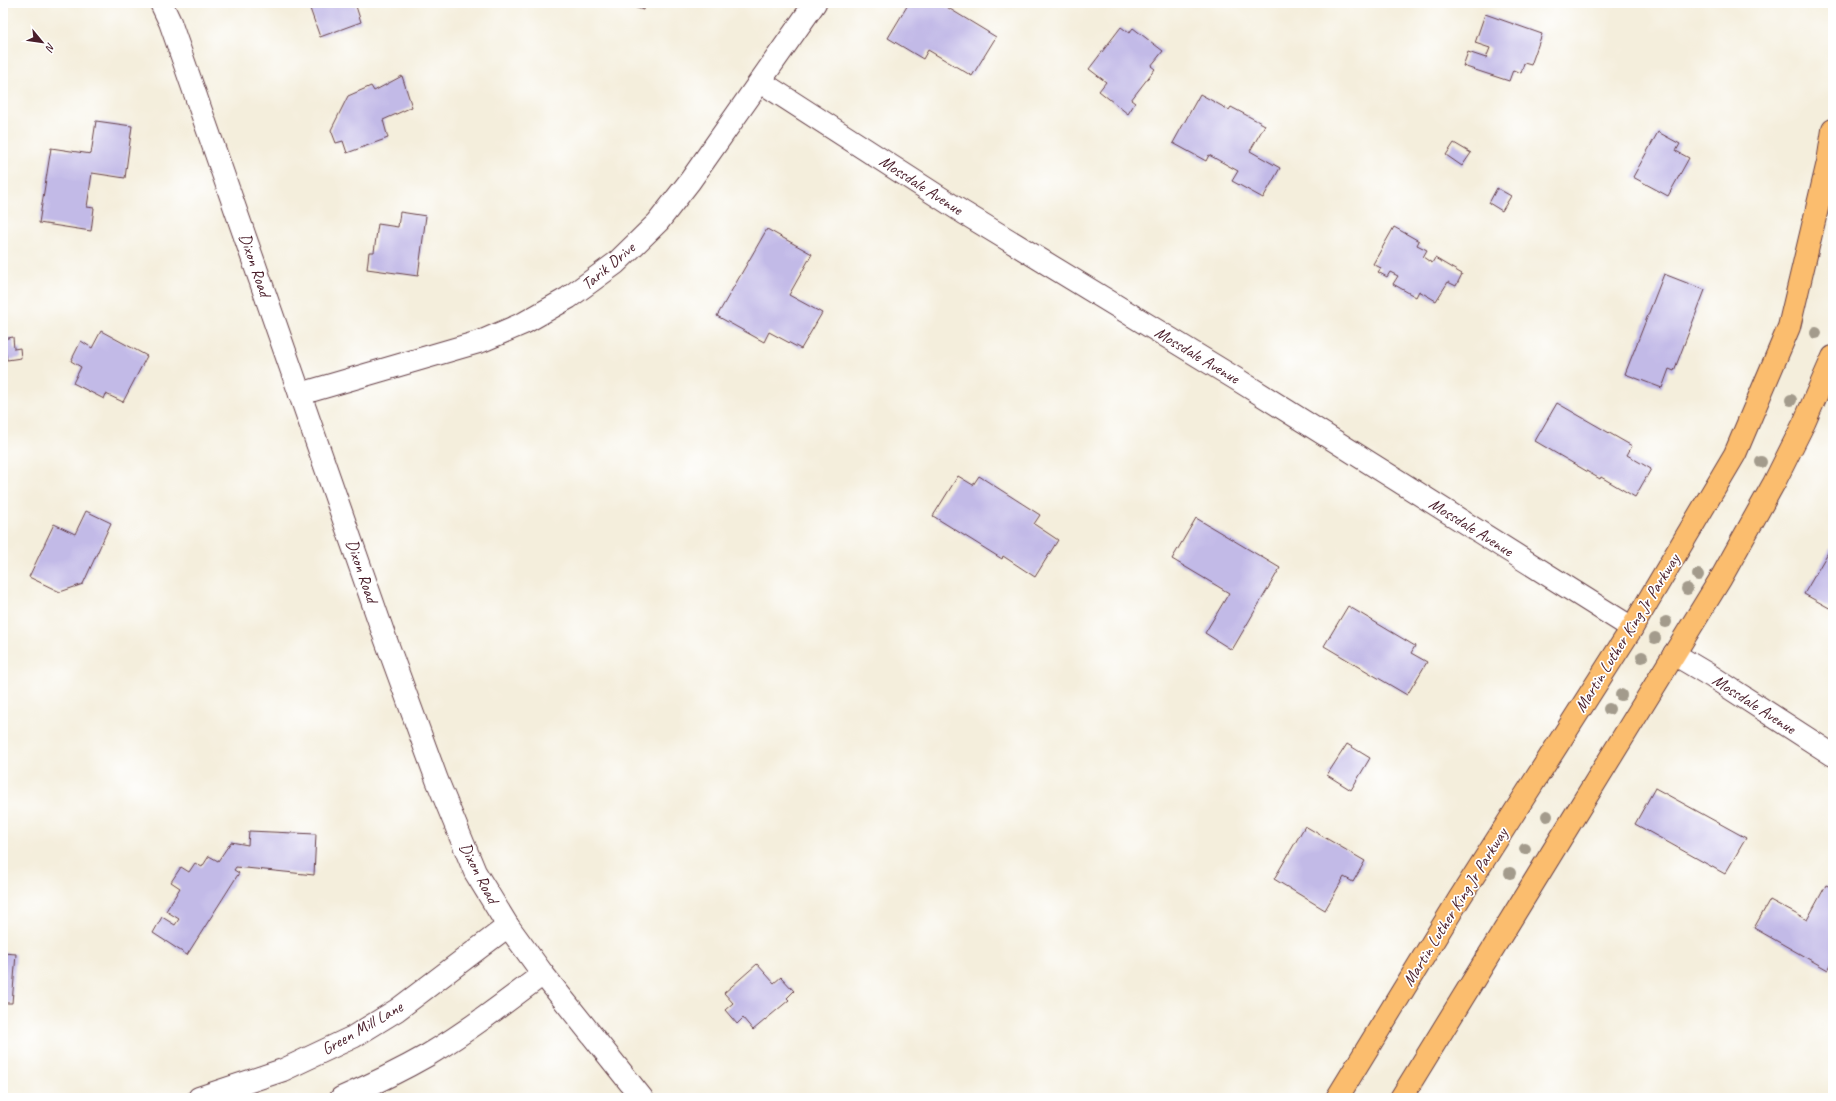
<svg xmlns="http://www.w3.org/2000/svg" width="1836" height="1101" font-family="Caveat,sans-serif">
  <rect width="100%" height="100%" fill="#fff"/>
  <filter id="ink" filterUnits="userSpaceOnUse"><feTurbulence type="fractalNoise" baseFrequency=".025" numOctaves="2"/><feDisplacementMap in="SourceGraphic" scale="8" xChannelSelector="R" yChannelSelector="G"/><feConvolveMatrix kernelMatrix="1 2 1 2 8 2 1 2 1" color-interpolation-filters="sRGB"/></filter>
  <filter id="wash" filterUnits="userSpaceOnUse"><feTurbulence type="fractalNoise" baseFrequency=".012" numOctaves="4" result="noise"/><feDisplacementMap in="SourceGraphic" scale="16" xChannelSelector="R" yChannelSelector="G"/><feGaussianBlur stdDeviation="0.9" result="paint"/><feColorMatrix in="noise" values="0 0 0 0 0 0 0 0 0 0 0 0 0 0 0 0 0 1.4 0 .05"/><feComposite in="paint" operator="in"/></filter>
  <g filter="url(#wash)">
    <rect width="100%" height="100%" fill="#f4eedc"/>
    <g id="blocks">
      <g fill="#c2bae7">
        <polygon points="308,3 355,3 361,22 320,37"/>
        <polygon points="621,3 646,3 643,10"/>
        <polygon points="909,3 940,3 996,37 972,76 928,50 923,59 888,38"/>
        <polygon points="1485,14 1542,34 1531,65 1524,63 1521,73 1513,70 1509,81 1463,66 1468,52 1486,58 1490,48 1475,43"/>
        <polygon points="1121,27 1129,33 1133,28 1163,51 1151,66 1155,69 1131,100 1135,103 1128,114 1099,91 1106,82 1089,69"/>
        <polygon points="402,76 412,107 383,120 388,138 347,153 343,141 336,143 331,130 348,96 371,86 374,91"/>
        <polygon points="1200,94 1229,110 1231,107 1265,125 1250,151 1280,168 1263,198 1232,181 1238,171 1209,155 1206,161 1173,143"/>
        <polygon points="96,121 132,126 125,178 92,173 87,207 94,208 91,231 39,223 51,148 91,154"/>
        <polygon points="1658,132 1680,144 1676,151 1689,158 1668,196 1633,177"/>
        <polygon points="1454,143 1471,153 1462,166 1446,155"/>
        <polygon points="1497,188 1511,196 1502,211 1489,203"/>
        <polygon points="400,212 426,216 418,276 367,269 369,252 374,252 378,224 398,227"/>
        <polygon points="1394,227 1419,241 1417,245 1427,250 1423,257 1432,263 1435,258 1462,274 1456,286 1448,282 1436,301 1419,291 1416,297 1393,284 1398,276 1390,272 1387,277 1378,272 1381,268 1373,264"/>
        <polygon points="767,229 812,254 789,295 822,313 801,349 769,332 764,342 717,316"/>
        <polygon points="1664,274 1705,290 1674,371 1669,369 1662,388 1625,374"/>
        <polygon points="101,331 147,356 123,402 106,394 104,399 73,383 81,367 71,361 81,341 92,348"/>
        <polygon points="13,337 14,349 20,348 21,358 7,360 5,351 3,351 3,339"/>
        <polygon points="1557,403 1632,446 1627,455 1651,469 1635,497 1601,477 1600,479 1535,441"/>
        <polygon points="958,476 973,485 979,476 1040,515 1034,524 1058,540 1035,577 1003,556 1002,559 933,516"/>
        <polygon points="86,511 111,523 83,584 60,592 29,577 54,524 75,534"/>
        <polygon points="1196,518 1280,568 1232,650 1205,633 1229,593 1172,559"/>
        <polygon points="1833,544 1833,610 1804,594"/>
        <polygon points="1348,606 1415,646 1411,653 1427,662 1407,695 1324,646"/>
        <polygon points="1347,744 1370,758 1351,790 1327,775"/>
        <polygon points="1655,788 1746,838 1725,874 1635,824"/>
        <polygon points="1305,826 1365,861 1353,882 1344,877 1325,910 1274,879"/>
        <polygon points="249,831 316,834 314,875 236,867 234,870 239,873 187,955 153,933 162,917 175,925 179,919 166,911 180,888 171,882 181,867 189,872 195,863 202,867 209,856 218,861 231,842 248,845"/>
        <polygon points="1826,885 1833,888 1833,961 1828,970 1754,928 1770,900 1807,920"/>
        <polygon points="3,953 16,954 12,1003 3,1003"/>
        <polygon points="757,964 774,983 781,977 794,991 787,998 789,1000 753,1030 743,1018 737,1024 725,1010 733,1003 724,993"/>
      </g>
    </g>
  </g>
  <g filter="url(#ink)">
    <use href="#blocks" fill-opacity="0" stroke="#643e46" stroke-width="1"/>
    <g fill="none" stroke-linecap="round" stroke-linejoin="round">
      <g stroke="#643e46" stroke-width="24">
        <g id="minor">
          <polyline points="161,3 170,22 384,635 437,780 475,872 508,926 543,974 642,1098"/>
          <polyline points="761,82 964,213 1238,380 1632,628"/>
          <polyline points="300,394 482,341 524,323 568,298 616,263 658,222 690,181 815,3"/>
          <polyline points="1674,654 1711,676 1833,755"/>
          <polyline points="199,1098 283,1070 353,1037 397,1010 508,926"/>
          <path d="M341,1098C371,1085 400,1071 428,1055C468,1031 506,1002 543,974"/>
        </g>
      </g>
      <g stroke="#643e46" stroke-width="24">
        <g id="major">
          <polyline points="1337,1098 1459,899 1632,628 1735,454 1789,327 1828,162 1833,130"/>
          <polyline points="1401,1098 1721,578 1774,483 1804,423 1833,357"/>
        </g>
      </g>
      <use href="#minor" stroke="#fff" stroke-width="22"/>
      <use href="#major" stroke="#fbbd6e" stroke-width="22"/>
    </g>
    <g fill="#a39b8c">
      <circle cx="1816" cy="333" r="6"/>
      <circle cx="1791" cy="400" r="6"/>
      <circle cx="1761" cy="462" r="6"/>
      <circle cx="1698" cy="575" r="6"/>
      <circle cx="1687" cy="589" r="6"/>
      <circle cx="1666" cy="622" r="6"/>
      <circle cx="1655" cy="638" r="6"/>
      <circle cx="1642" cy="657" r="6"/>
      <circle cx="1621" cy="695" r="6"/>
      <circle cx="1609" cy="709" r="6"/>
      <circle cx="1547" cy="816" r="6"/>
      <circle cx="1525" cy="849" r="6"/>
      <circle cx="1510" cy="873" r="6"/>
    </g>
  </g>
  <g text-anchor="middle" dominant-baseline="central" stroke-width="3.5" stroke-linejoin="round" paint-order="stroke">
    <g font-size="17" fill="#4a1f2b" stroke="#fff">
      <text transform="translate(921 185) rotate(33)">Mossdale Avenue</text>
      <text transform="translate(255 265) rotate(71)">Dixon Road</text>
      <text transform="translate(608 266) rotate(-40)">Tarik Drive</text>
      <text transform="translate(1197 355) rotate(31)">Mossdale Avenue</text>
      <text transform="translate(1471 527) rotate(32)">Mossdale Avenue</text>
      <text transform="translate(362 571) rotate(71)">Dixon Road</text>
      <text transform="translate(1627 633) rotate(-58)">Martin Luther King Jr Parkway</text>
      <text transform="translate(1754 704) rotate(33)">Mossdale Avenue</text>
      <text transform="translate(479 873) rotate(63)">Dixon Road</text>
      <text transform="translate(1455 907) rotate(-58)">Martin Luther King Jr Parkway</text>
      <text transform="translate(362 1028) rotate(-30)">Green Mill Lane</text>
    </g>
  </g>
  <rect width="1836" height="1101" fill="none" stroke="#fff" stroke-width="16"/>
  <g transform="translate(42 42) rotate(119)" stroke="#ffffff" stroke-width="3" paint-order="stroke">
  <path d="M0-3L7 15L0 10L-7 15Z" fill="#4a1f2b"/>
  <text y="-6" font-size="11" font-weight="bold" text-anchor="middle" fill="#4a1f2b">N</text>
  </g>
</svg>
